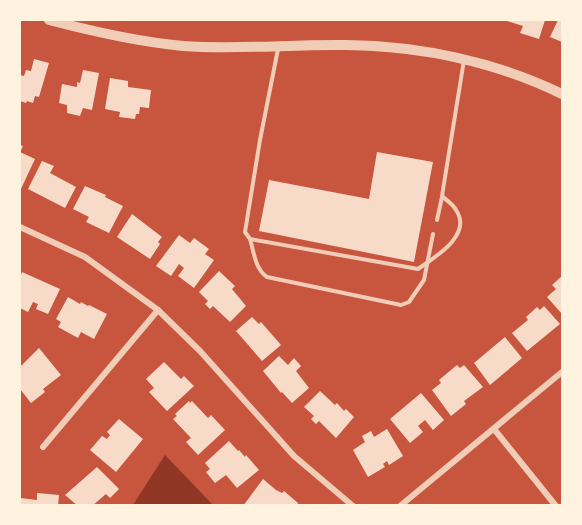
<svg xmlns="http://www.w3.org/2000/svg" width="582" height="525" font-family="Lato,sans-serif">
  <rect width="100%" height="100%" fill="#c8553d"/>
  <polygon fill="#8f3625" points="165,455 213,505 133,505"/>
  <g fill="#f7dbc8">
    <polygon points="504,20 545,20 539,39 520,33 523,26"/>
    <polygon points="558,20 562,20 562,42 550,37"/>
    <polygon points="34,59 49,63 39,97 35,96 33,103 27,101 26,103 20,101 20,75 24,76 26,70 31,71"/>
    <polygon points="83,70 99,73 92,110 83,108 80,116 67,113 67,105 59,103 62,84 77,87 77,82 80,83"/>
    <polygon points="110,78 128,81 128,87 151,90 149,108 140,107 139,114 136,114 135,119 119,117 120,112 105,109"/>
    <polygon points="20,145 23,146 20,152 35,159 20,191"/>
    <polygon points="377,152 433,162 414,262 259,231 269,180 369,199"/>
    <polygon points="42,161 54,166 50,173 76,187 65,208 28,189"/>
    <polygon points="85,186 106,195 105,197 123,206 109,233 86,222 89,217 73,209"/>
    <polygon points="132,214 162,237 158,242 160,244 150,259 117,237"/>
    <polygon points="179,235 190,243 194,238 209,249 205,254 214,260 194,288 178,276 184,268 179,264 171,276 156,266"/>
    <polygon points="219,271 235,286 232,289 246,306 230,322 213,306 210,309 205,304 208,301 199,292"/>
    <polygon points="22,272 60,289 48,314 36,309 38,304 33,302 28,312 20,308 20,278"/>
    <polygon points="562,276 562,314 547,297 556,289 552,285"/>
    <polygon points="68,297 80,304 81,302 88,306 89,305 107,314 94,339 81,332 78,338 58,327 61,322 56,319"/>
    <polygon points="544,306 560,324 527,351 512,333 528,320 526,317 537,307 540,310"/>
    <polygon points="252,317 259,324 261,322 281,345 262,361 236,331"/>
    <polygon points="505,337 522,358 490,385 474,363"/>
    <polygon points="39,348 61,375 43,389 45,392 31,403 20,389 20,375 21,373 20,367"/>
    <polygon points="279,356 288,365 294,358 301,366 296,371 309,388 292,403 282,392 281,393 263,371"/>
    <polygon points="164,362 181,379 184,376 194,386 167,411 149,392 154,388 146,379"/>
    <polygon points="457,365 460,368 464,365 483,387 464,401 466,404 451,416 432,390 441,383 439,380"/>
    <polygon points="320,391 335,405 337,403 344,411 346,409 354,417 336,438 319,421 316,424 311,419 314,416 304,407"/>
    <polygon points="421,393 444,420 433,430 425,420 418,426 423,432 410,443 390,419"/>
    <polygon points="189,401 190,403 192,401 208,418 211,415 225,430 198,455 186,442 191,438 173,419 177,416 175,414"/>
    <polygon points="119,419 143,439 116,472 90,450 102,436 107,439 110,435 107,432"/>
    <polygon points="387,429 403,456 389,465 387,461 383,464 385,467 368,477 353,450 365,442 362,436 371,431 374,437"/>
    <polygon points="229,441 238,451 239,450 245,457 246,455 259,470 237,488 226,475 215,483 206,472 210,469 205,463"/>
    <polygon points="97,467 119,489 110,498 106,494 92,506 78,506 65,495"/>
    <polygon points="263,479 276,490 282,493 284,491 298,503 297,506 243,506"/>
    <polygon points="37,493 59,495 58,506 20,506 20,498 37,500"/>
  </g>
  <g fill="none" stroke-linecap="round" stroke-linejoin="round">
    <g stroke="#f1ccb7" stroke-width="4">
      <path d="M278,49L260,140L245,232L250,239L418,269C435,257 473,235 456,210C453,204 446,200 442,196L464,60"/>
      <polyline points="437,220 442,197"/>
      <path d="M250,239C254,252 255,269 267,277L401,305L409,302L424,280L433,234"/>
    </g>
    <g stroke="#f1ccb7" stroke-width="6">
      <polyline points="20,227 85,257 158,310 200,351 294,456 353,506"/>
      <polyline points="494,429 556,506"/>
      <polyline points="43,447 158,310"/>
      <polyline points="400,506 562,372"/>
    </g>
    <path stroke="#f1ccb7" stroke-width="10" d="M49,20C91,31 140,42 183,46C238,50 292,44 347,45C421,46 496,62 562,94"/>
  </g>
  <rect width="582" height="525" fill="none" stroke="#fff3e0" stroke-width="42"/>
</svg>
